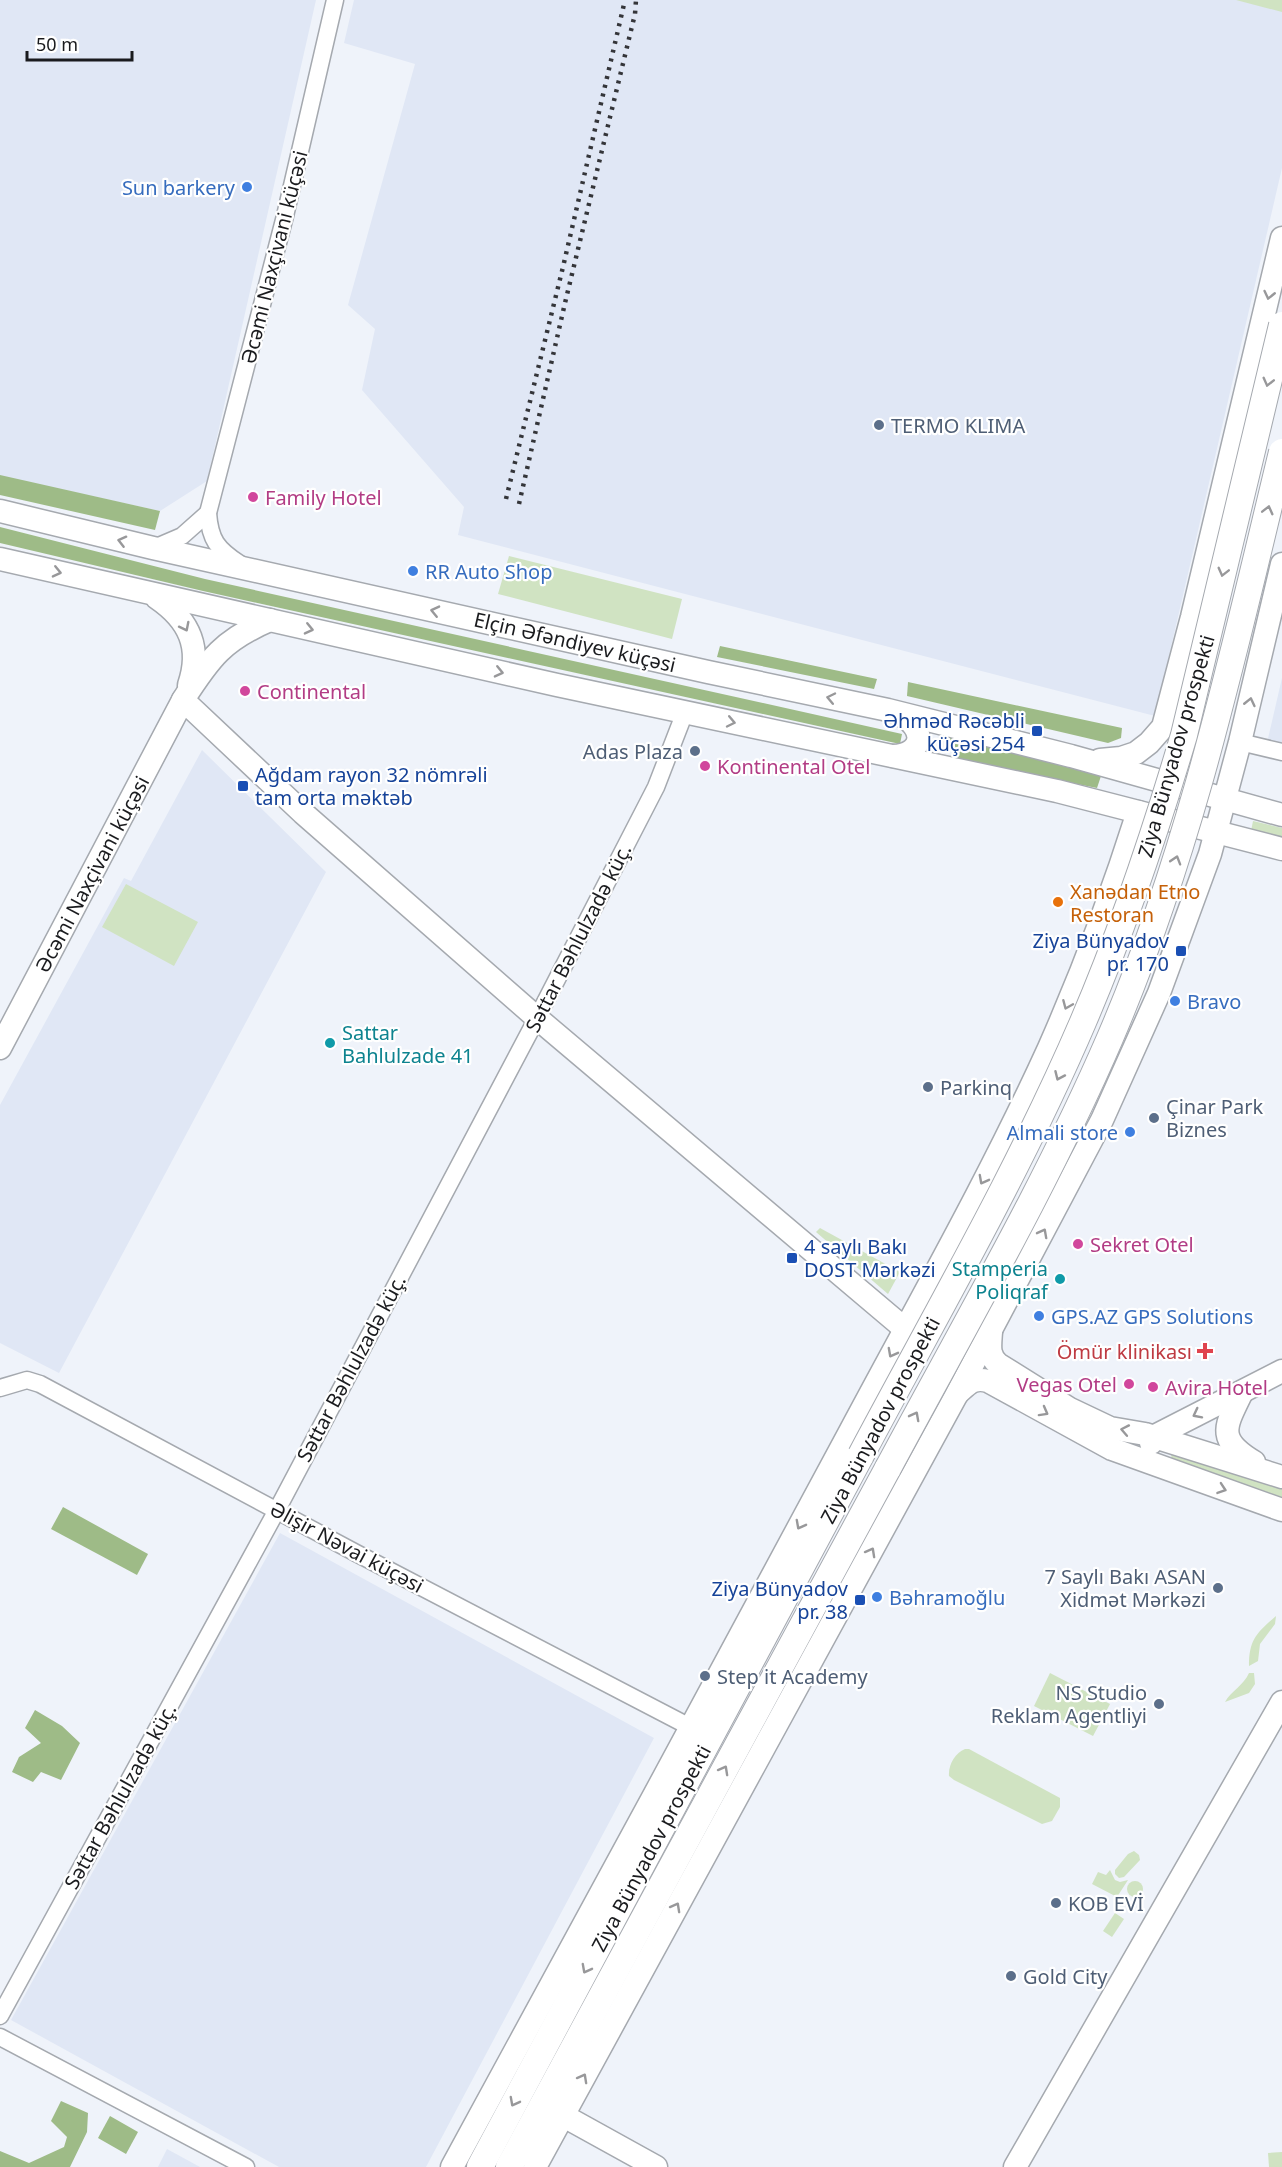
<svg xmlns="http://www.w3.org/2000/svg" width="1282" height="2167" font-family="'Noto Sans',sans-serif">
  <rect width="100%" height="100%" fill="#eff3fa"/>
  <g fill="#e0e7f5">
    <polygon points="0,0 316,0 207,481 160,511 0,476"/>
    <polygon points="354,0 1282,0 1282,168 1155,716 458,535 464,507 362,390 375,329 348,305 415,64 344,43"/>
    <polygon points="1282,678 1282,746 1267,743"/>
    <polygon points="202,750 326,872 59,1373 0,1343 0,1105 124,878 131,881"/>
    <polygon points="280,1533 654,1738 426,2167 279,2167 11,2020"/>
    <polygon points="167,2149 200,2167 158,2167"/>
  </g>
  <g fill="#d0e3c2">
    <polygon points="1236,0 1282,0 1282,12"/>
    <polygon points="509,556 682,599 672,639 498,594"/>
    <polygon points="1253,821 1282,828 1282,838 1251,831"/>
    <polygon points="126,884 198,922 174,966 102,927"/>
    <polygon points="820,1228 900,1272 888,1294 816,1232"/>
    <polygon points="1169,1447 1282,1486 1282,1502 1172,1459"/>
    <path d="M1276,1616L1275,1624L1260,1644L1258,1661L1249,1666C1249,1639 1257,1633 1276,1616Z"/>
    <polygon points="1050,1673 1110,1704 1093,1736 1034,1706"/>
    <path d="M1249,1673H1254L1255,1684L1249,1693L1225,1702C1231,1691 1244,1685 1249,1673Z"/>
    <path d="M965,1749H969L1060,1798V1807L1052,1821L1042,1824L954,1780L949,1776C948,1765 955,1753 965,1749Z"/>
    <polygon points="1134,1851 1139,1855 1140,1860 1124,1877 1119,1878 1115,1874 1115,1870 1128,1854"/>
    <polygon points="1110,1870 1115,1880 1120,1882 1128,1880 1117,1897 1092,1884 1098,1872 1106,1875"/>
    <circle cx="1135" cy="1889" r="8"/>
    <polygon points="1115,1913 1124,1919 1112,1937 1103,1931"/>
    <polygon points="1282,2152 1282,2167 1269,2167 1268,2153"/>
  </g>
  <g fill="#9ebb87">
    <polygon points="0,475 160,511 155,530 0,495"/>
    <polygon points="0,527 205,579 902,734 900,744 203,591 0,543"/>
    <polygon points="720,646 877,679 874,689 717,657"/>
    <polygon points="908,682 1122,728 1121,738 1108,743 907,696"/>
    <polygon points="944,735 1101,776 1097,788 956,760 956,752"/>
    <polygon points="63,1507 148,1554 137,1575 51,1529"/>
    <polygon points="35,1710 62,1726 80,1743 61,1780 41,1772 33,1782 12,1772 19,1757 41,1743 25,1728"/>
    <polygon points="61,2101 88,2113 87,2132 70,2167 0,2167 0,2151 29,2163 64,2147 67,2137 51,2121"/>
    <polygon points="110,2116 138,2132 126,2154 98,2138"/>
  </g>
  <g fill="none" stroke-linecap="round" stroke-linejoin="round">
    <g stroke="#a5a9af" stroke-width="19">
      <g id="street">
        <polyline points="154,548 182,536 208,513"/>
        <path d="M240,564C217,549 210,540 208,513L285,216L335,0"/>
        <polyline points="1240,742 1282,752"/>
        <polyline points="0,1388 27,1380 40,1384 356,1553 692,1728"/>
        <polyline points="0,2016 277,1510 537,1018 656,787 685,712"/>
        <polyline points="0,2037 246,2167"/>
      </g>
    </g>
    <g stroke="#a5a9af" stroke-width="25">
      <g id="secondary">
        <polyline points="0,511 153,548 708,672 888,710 1071,756 1282,815"/>
        <polyline points="0,559 557,685 1057,791 1282,849"/>
        <path d="M157,598C189,620 202,647 189,685"/>
        <polyline points="183,700 303,813 537,1018 905,1329"/>
        <path d="M893,756C926,754 926,726 898,714"/>
        <polyline points="1100,760 1121,758 1136,753 1149,743 1163,727 1192,617 1282,238"/>
        <path d="M0,1048L183,700C210,658 223,640 270,620"/>
        <path d="M991,1332C990,1346 988,1355 998,1364L1070,1409L1110,1428L1145,1434L1282,1477"/>
        <path d="M1242,1392C1225,1427 1216,1439 1254,1462"/>
        <path d="M958,1393C968,1384 973,1377 988,1381L1112,1449L1282,1510"/>
        <polyline points="1151,1443 1153,1437 1282,1371"/>
        <polyline points="562,2115 656,2167"/>
        <path d="M452,2167C584,1925 715,1684 845,1441C914,1311 988,1182 1049,1048C1083,971 1113,891 1138,812"/>
        <polyline points="535,2167 957,1394 1102,1120 1159,993 1210,854 1240,742 1282,564"/>
        <polyline points="1015,2167 1282,1702"/>
      </g>
    </g>
    <g stroke="#a5a9af" stroke-width="28">
      <g id="primary">
        <polyline points="480,2167 861,1455"/>
        <polyline points="509,2167 888,1468"/>
      </g>
    </g>
    <use href="#street" stroke="#fff" stroke-width="16"/>
    <use href="#secondary" stroke="#fff" stroke-width="22"/>
    <use href="#primary" stroke="#fff" stroke-width="26"/>
    <g stroke="#343539" stroke-width="4.5" stroke-dasharray="3 6" stroke-linecap="butt">
      <polyline points="506,499 563,267 625,0"/>
      <polyline points="519,504 565,303 635,14 636,0"/>
    </g>
    <g stroke="#a5a9af" stroke-width="28" stroke-linecap="butt">
      <g id="primary-bridge">
        <path d="M861,1455C937,1312 1019,1171 1083,1022C1123,929 1155,833 1184,735L1282,325"/>
        <path d="M888,1468C964,1326 1046,1186 1110,1038C1191,850 1234,650 1282,452"/>
      </g>
    </g>
    <use href="#primary-bridge" stroke="#fff" stroke-width="26"/>
  </g>
  <defs><path id="oneway-chevron" d="M-2-3.5L2.5 0L-2 3.5" fill="none" stroke-width="1.6" stroke-linecap="round" stroke-linejoin="round" transform="scale(1.5)"/></defs>
  <g stroke="#98989a">
    <use href="#oneway-chevron" transform="translate(1269 295) rotate(103)"/>
    <use href="#oneway-chevron" transform="translate(1268 382) rotate(104)"/>
    <use href="#oneway-chevron" transform="translate(1268 510) rotate(-76)"/>
    <use href="#oneway-chevron" transform="translate(122 541) rotate(-166)"/>
    <use href="#oneway-chevron" transform="translate(57 572) rotate(13)"/>
    <use href="#oneway-chevron" transform="translate(1223 572) rotate(104)"/>
    <use href="#oneway-chevron" transform="translate(435 611) rotate(-167)"/>
    <use href="#oneway-chevron" transform="translate(185 627) rotate(63)"/>
    <use href="#oneway-chevron" transform="translate(309 629) rotate(13)"/>
    <use href="#oneway-chevron" transform="translate(499 672) rotate(13)"/>
    <use href="#oneway-chevron" transform="translate(831 698) rotate(-168)"/>
    <use href="#oneway-chevron" transform="translate(1250 702) rotate(-77)"/>
    <use href="#oneway-chevron" transform="translate(731 722) rotate(12)"/>
    <use href="#oneway-chevron" transform="translate(1176 860) rotate(-73)"/>
    <use href="#oneway-chevron" transform="translate(1067 1005) rotate(113)"/>
    <use href="#oneway-chevron" transform="translate(1059 1076) rotate(114)"/>
    <use href="#oneway-chevron" transform="translate(983 1180) rotate(118)"/>
    <use href="#oneway-chevron" transform="translate(1043 1233) rotate(-62)"/>
    <use href="#oneway-chevron" transform="translate(892 1353) rotate(118)"/>
    <use href="#oneway-chevron" transform="translate(1044 1412) rotate(29)"/>
    <use href="#oneway-chevron" transform="translate(1197 1414) rotate(153)"/>
    <use href="#oneway-chevron" transform="translate(915 1416) rotate(-62)"/>
    <use href="#oneway-chevron" transform="translate(1125 1430) rotate(-169)"/>
    <use href="#oneway-chevron" transform="translate(1222 1489) rotate(19)"/>
    <use href="#oneway-chevron" transform="translate(800 1525) rotate(118)"/>
    <use href="#oneway-chevron" transform="translate(871 1552) rotate(-61)"/>
    <use href="#oneway-chevron" transform="translate(724 1770) rotate(-61)"/>
    <use href="#oneway-chevron" transform="translate(676 1907) rotate(-61)"/>
    <use href="#oneway-chevron" transform="translate(586 1969) rotate(118)"/>
    <use href="#oneway-chevron" transform="translate(583 2078) rotate(-61)"/>
    <use href="#oneway-chevron" transform="translate(514 2102) rotate(118)"/>
  </g>
  <g fill="#3f7fe0" stroke="#fff" stroke-width="2">
    <circle cx="247" cy="187" r="6"/>
    <circle cx="413" cy="571" r="6"/>
    <circle cx="1175" cy="1001" r="6"/>
    <circle cx="1130" cy="1132" r="6"/>
    <circle cx="1039" cy="1316" r="6"/>
    <circle cx="877" cy="1597" r="6"/>
  </g>
  <g fill="#5c6f8a" stroke="#fff" stroke-width="2">
    <circle cx="879" cy="425" r="6"/>
    <circle cx="695" cy="751" r="6"/>
    <circle cx="928" cy="1087" r="6"/>
    <circle cx="1154" cy="1118" r="6"/>
    <circle cx="1218" cy="1588" r="6"/>
    <circle cx="705" cy="1676" r="6"/>
    <circle cx="1159" cy="1704" r="6"/>
    <circle cx="1056" cy="1903" r="6"/>
    <circle cx="1011" cy="1976" r="6"/>
  </g>
  <g fill="#d1479c" stroke="#fff" stroke-width="2">
    <circle cx="253" cy="497" r="6"/>
    <circle cx="245" cy="691" r="6"/>
    <circle cx="705" cy="766" r="6"/>
    <circle cx="1078" cy="1244" r="6"/>
    <circle cx="1129" cy="1384" r="6"/>
    <circle cx="1153" cy="1387" r="6"/>
  </g>
  <g fill="#1a4fb4" stroke="#fff" stroke-width="2">
    <rect x="1031" y="725" width="12" height="12" rx="3"/>
    <rect x="237" y="780" width="12" height="12" rx="3"/>
    <rect x="1175" y="945" width="12" height="12" rx="3"/>
    <rect x="786" y="1252" width="12" height="12" rx="3"/>
    <rect x="854" y="1594" width="12" height="12" rx="3"/>
  </g>
  <circle fill="#e8710a" stroke="#fff" stroke-width="2" cx="1058" cy="902" r="6"/>
  <g fill="#0f9aa8" stroke="#fff" stroke-width="2">
    <circle cx="330" cy="1043" r="6"/>
    <circle cx="1060" cy="1279" r="6"/>
  </g>
  <path fill="#e0444e" stroke="#fff" stroke-width="2" d="M1202 1342h6v6h6v6h-6v6h-6v-6h-6v-6h6z"/>
  <g text-anchor="middle" dominant-baseline="central" stroke-width="4.5" stroke-linejoin="round" paint-order="stroke">
    <g font-size="20" fill="#366cbe" stroke="#fff" text-anchor="start">
      <text x="235" y="187" text-anchor="end">Sun barkery</text>
      <text x="425" y="571">RR Auto Shop</text>
      <text x="1187" y="1001">Bravo</text>
      <text x="1118" y="1132" text-anchor="end">Almali store</text>
      <text x="1051" y="1316">GPS.AZ GPS Solutions</text>
      <text x="889" y="1597">Bəhramoğlu</text>
    </g>
    <g font-size="20" fill="#1a1b1e" stroke="#fff">
      <text transform="translate(274 257) rotate(-76)">Əcəmi Naxçivani küçəsi</text>
      <text transform="translate(575 642) rotate(13)">Elçin Əfəndiyev küçəsi</text>
      <text transform="translate(1176 746) rotate(-74)">Ziya Bünyadov prospekti</text>
      <text transform="translate(92 874) rotate(-62)">Əcəmi Naxçivani küçəsi</text>
      <text transform="translate(578 938) rotate(-63)">Səttar Bəhlulzadə küç.</text>
      <text transform="translate(351 1368) rotate(-62)">Səttar Bəhlulzadə küç.</text>
      <text transform="translate(880 1420) rotate(-62)">Ziya Bünyadov prospekti</text>
      <text transform="translate(347 1547) rotate(28)">Əlişir Nəvai küçəsi</text>
      <text transform="translate(120 1796) rotate(-61)">Səttar Bəhlulzadə küç.</text>
      <text transform="translate(651 1848) rotate(-62)">Ziya Bünyadov prospekti</text>
    </g>
    <g font-size="20" fill="#4e5e75" stroke="#fff" text-anchor="start">
      <text x="891" y="425">TERMO KLIMA</text>
      <text x="683" y="751" text-anchor="end">Adas Plaza</text>
      <text x="940" y="1087">Parkinq</text>
      <text x="1166" y="1106">Çinar Park<tspan x="1166" dy="23">Biznes</tspan></text>
      <text x="1206" y="1576" text-anchor="end">7 Saylı Bakı ASAN<tspan x="1206" dy="23">Xidmət Mərkəzi</tspan></text>
      <text x="717" y="1676">Step it Academy</text>
      <text x="1147" y="1692" text-anchor="end">NS Studio<tspan x="1147" dy="23">Reklam Agentliyi</tspan></text>
      <text x="1068" y="1903">KOB EVİ</text>
      <text x="1023" y="1976">Gold City</text>
    </g>
    <g font-size="20" fill="#b23c85" stroke="#fff" text-anchor="start">
      <text x="265" y="497">Family Hotel</text>
      <text x="257" y="691">Continental</text>
      <text x="717" y="766">Kontinental Otel</text>
      <text x="1090" y="1244">Sekret Otel</text>
      <text x="1117" y="1384" text-anchor="end">Vegas Otel</text>
      <text x="1165" y="1387">Avira Hotel</text>
    </g>
    <g font-size="20" fill="#164399" stroke="#fff" text-anchor="end">
      <text x="1025" y="720">Əhməd Rəcəbli<tspan x="1025" dy="23">küçəsi 254</tspan></text>
      <text x="255" y="774" text-anchor="start">Ağdam rayon 32 nömrəli<tspan x="255" dy="23">tam orta məktəb</tspan></text>
      <text x="1169" y="940">Ziya Bünyadov<tspan x="1169" dy="23">pr. 170</tspan></text>
      <text x="804" y="1246" text-anchor="start">4 saylı Bakı<tspan x="804" dy="23">DOST Mərkəzi</tspan></text>
      <text x="848" y="1588">Ziya Bünyadov<tspan x="848" dy="23">pr. 38</tspan></text>
    </g>
    <g font-size="20" fill="#c56008" stroke="#fff" text-anchor="start">
      <text x="1070" y="891">Xanədan Etno<tspan x="1070" dy="23">Restoran</tspan></text>
    </g>
    <g font-size="20" fill="#0d838f" stroke="#fff" text-anchor="start">
      <text x="342" y="1032">Sattar<tspan x="342" dy="23">Bahlulzade 41</tspan></text>
      <text x="1048" y="1268" text-anchor="end">Stamperia<tspan x="1048" dy="23">Poliqraf</tspan></text>
    </g>
    <g font-size="20" fill="#be3a42" stroke="#fff" text-anchor="end">
      <text x="1192" y="1351">Ömür klinikası</text>
    </g>
  </g>
  <path d="M27 51v9h105v-9" fill="none" stroke="#1a1b1e" stroke-width="3"/>
  <text x="36" y="51" font-size="18" fill="#1a1b1e" stroke="#ffffff" stroke-width="4.5" paint-order="stroke">50 m</text>
</svg>
